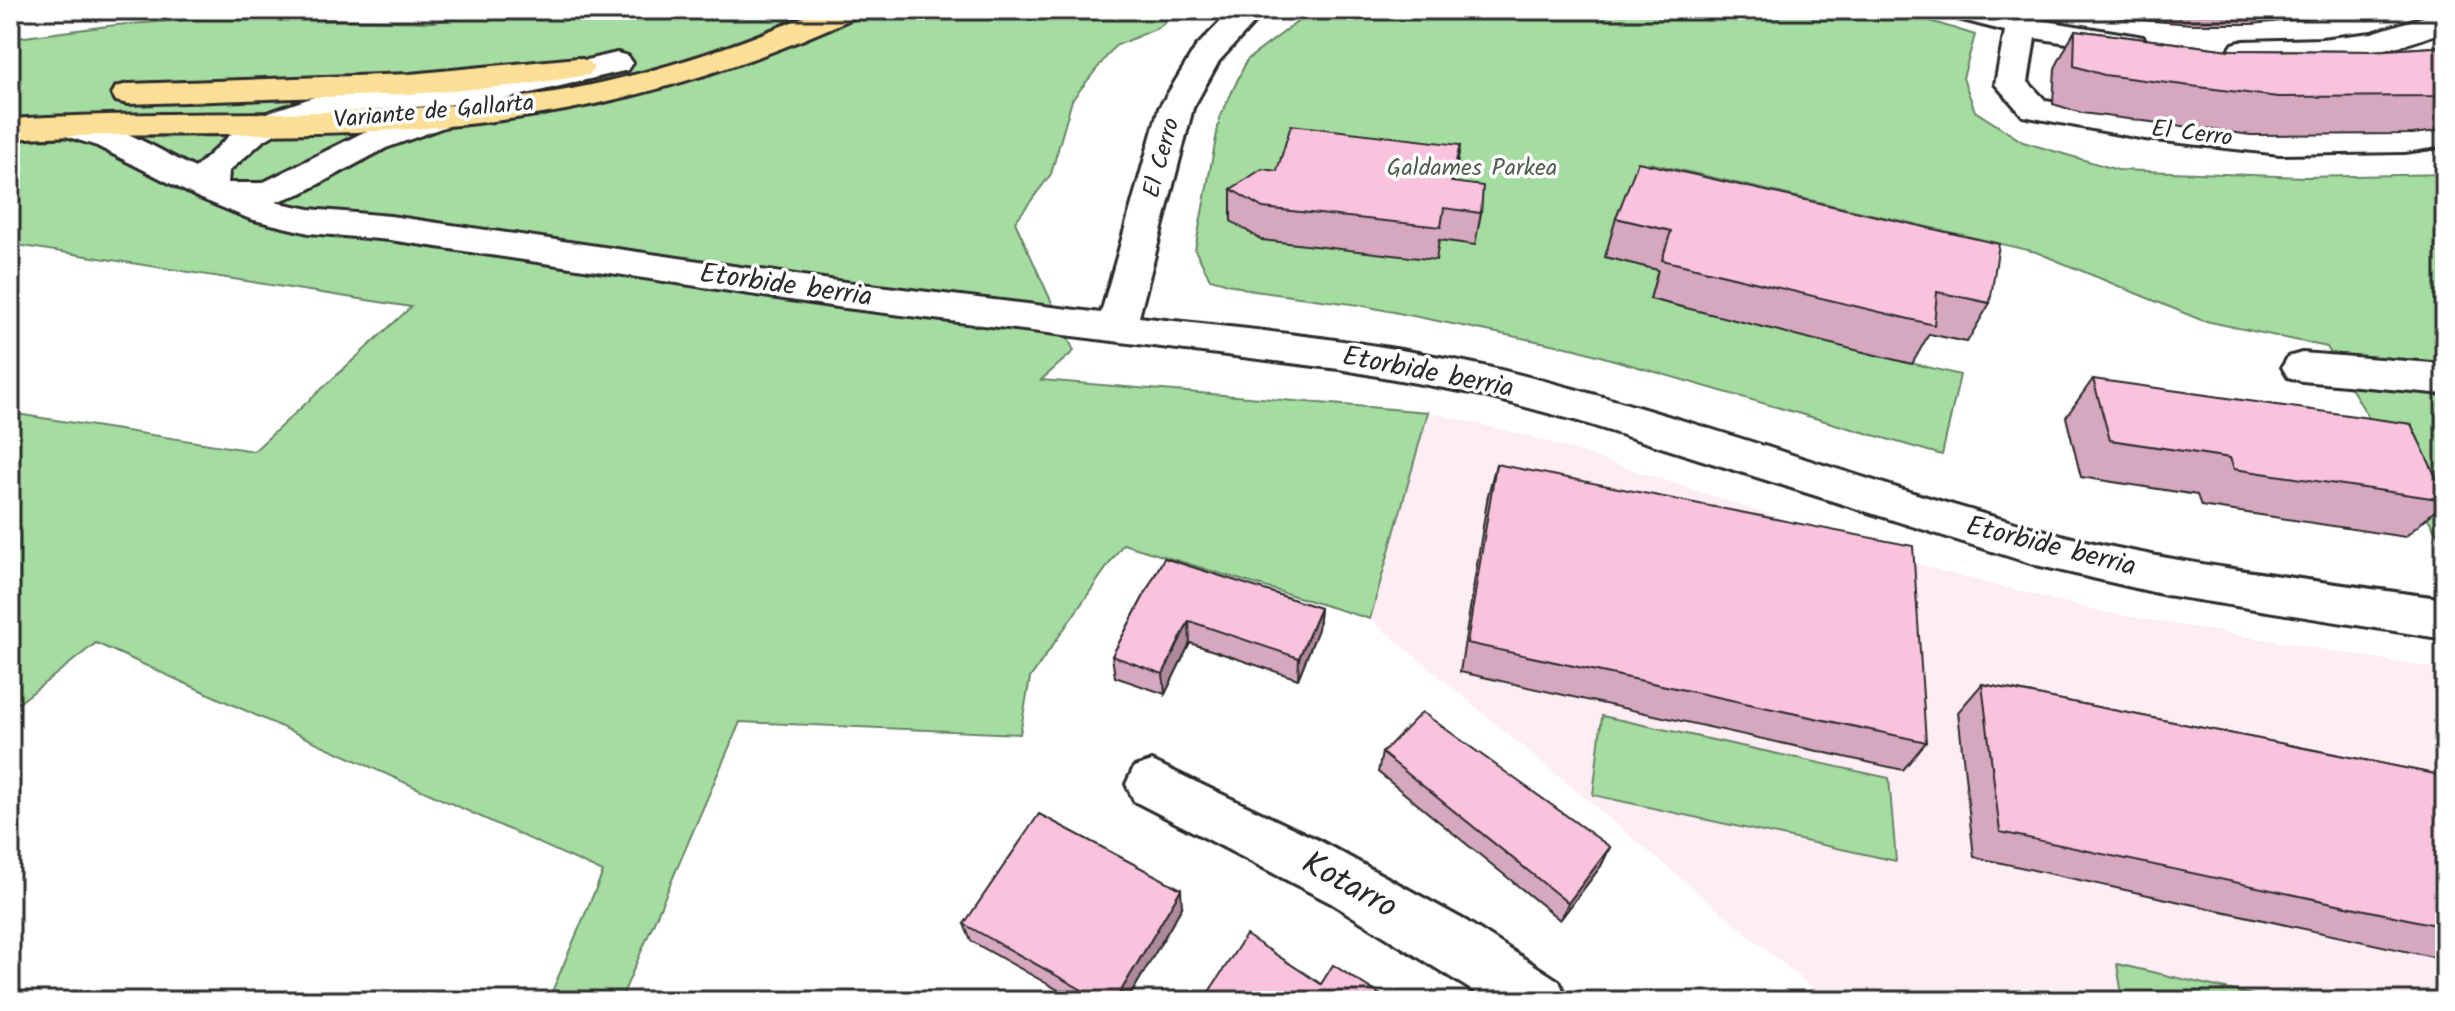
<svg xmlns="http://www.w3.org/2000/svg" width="2455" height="1011" font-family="Kalam,sans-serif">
  <rect width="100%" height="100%" fill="#fff"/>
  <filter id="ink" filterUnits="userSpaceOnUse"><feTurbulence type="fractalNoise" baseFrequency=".0125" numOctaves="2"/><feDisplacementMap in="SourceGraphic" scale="16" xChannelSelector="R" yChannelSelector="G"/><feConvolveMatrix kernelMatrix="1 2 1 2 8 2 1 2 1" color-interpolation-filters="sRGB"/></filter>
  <g filter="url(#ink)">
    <polygon fill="#fdedf5" points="1428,412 1536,438 1944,572 2102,612 2445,670 2445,1001 1828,1001 1370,619"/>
    <g fill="#a5dca1" stroke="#688466" stroke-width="2">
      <polygon points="512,10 1182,10 1158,28 1115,46 1072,100 1051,174 1015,222 1074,351 1041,380 1428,412 1370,619 1123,544 1030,678 1020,734 740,722 620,1001 548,1001 603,872 96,643 10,710 10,413 254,451 411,307 10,244 10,39 116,25 228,17 433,22"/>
      <polygon points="1313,10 1895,10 1975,35 1963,78 1975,111 2023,142 2118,170 2306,177 2445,174 2445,538 2439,537 2327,347 2201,320 2036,252 1649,163 1627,201 1606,257 1658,270 1650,299 1960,375 1942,455 1576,349 1359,305 1254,291 1210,279 1195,250 1220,117 1247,60"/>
      <polygon points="1602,716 1889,778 1896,861 1593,795"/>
      <polygon points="2117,964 2278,1001 2123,1001"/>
    </g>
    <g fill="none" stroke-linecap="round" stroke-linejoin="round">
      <g stroke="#2b2b2b" stroke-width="6">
        <g id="minor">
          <path d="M1232,10H1266L1219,61L1193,108L1139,317C1252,330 1367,340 1479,365C1667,408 1848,478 2034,528C2168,565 2308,579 2445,599V639L2166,595L2036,565L1578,421L1477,394L1339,369L837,307L390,240L309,233L250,219L197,197L97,146L56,133L51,126L56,119C94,109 160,151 195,168L239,127L258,116L317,96L497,81L617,53L628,56L633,63L628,70L497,101L333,113L282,130L263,141L229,171L228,183H262L362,133L446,105L458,108L463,115L458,122L386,148L302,193L275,202L309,209L390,216L837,281L1101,313L1159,108L1196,47Z"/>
          <polygon points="1947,10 1997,10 2010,14 2012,10 2042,10 2039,20 2132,35 2143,37 2148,44 2143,51 2132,53 2035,38 2028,82 2046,101 2145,119 2280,134 2405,132 2445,126 2445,146 2405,152 2280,154 2145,139 2023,116 1995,84 2005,31 1951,17"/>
          <path d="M2445,10V30C2382,58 2312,60 2244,61L2233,58L2228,51L2233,44L2244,41L2321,39L2372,33Z"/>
          <polygon points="2302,353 2445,364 2445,394 2302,381 2288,377 2282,367 2288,357"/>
          <polygon points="1152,761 1320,841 1466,921 1559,981 1568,1001 1489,1001 1331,903 1134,801 1126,784 1134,767"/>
        </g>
      </g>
      <g stroke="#2b2b2b" stroke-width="6">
        <g id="major">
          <path d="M819,10H859L855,17C735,72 609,109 477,123C322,141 165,129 10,139V119C165,109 321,119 476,103C595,91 710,59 819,10Z"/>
          <polygon points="578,58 589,61 594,68 589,75 522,85 410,94 128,104 116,101 112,94 116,87 128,84 410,74"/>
        </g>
      </g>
      <use href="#minor" fill="#fff" fill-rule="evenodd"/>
      <use href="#major" fill="#fbdf96" fill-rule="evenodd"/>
    </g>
    <g fill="#d6a8bf" stroke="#2b2b2b" stroke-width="2">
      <polygon points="2071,10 2353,10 2312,18 2252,24 2192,24 2128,19"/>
      <polygon points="2075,30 2229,50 2370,51 2434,47 2445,44 2445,130 2413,134 2251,135 2082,113 2053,104 2055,68"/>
      <polygon points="1460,145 1454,183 1481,213 1475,245 1439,240 1436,260 1262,240 1231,221 1231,189 1277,171"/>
      <polygon points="1616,218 1990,303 1967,342 1929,334 1912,364 1650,299 1658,270 1605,257"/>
      <polygon points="2093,379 2445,496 2445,502 2405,537 2201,506 2197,495 2081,477 2066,417"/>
      <polygon points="1496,464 1926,742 1903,770 1460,672 1488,495"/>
      <polygon points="1164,558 1320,608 1318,629 1298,679 1190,643 1165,694 1115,677 1112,656"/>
      <polygon points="1982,684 2445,776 2445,994 2433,957 1974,857 1958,712"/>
      <polygon points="1382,753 1610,847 1601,866 1560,920 1378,772"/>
      <polygon points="1182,907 1127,1001 1078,1001 971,941 964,924"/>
    </g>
    <g fill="#ae889b" stroke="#2b2b2b" stroke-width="2">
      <polygon points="2318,10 2353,10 2312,18"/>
      <polygon points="1460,145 1455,177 1447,208 1451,182"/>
      <polygon points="1320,608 1318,629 1298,679 1299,658"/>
      <polygon points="1189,621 1190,643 1165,694 1163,674"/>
      <polygon points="1610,847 1601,866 1560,920 1568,903"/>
      <polygon points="1181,889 1182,907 1127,1001 1115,1001"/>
    </g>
    <g fill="#f9c3de" stroke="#2b2b2b" stroke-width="2">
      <polygon points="2075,30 2229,50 2370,51 2434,47 2445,44 2445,96 2278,97 2104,75 2074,66"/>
      <polygon points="1291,125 1460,145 1451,182 1483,186 1481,213 1444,208 1441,227 1263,208 1231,189 1262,169 1277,171"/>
      <polygon points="1638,162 1999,244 1990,303 1937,292 1934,325 1662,260 1671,231 1616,218"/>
      <polygon points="2093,379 2411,424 2445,496 2445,500 2234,469 2230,458 2110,440"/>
      <polygon points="1496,464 1913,546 1926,742 1467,643"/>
      <polygon points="1164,558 1320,608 1299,658 1189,621 1163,674 1112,656"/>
      <polygon points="1982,684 2445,776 2445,927 2000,832"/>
      <polygon points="1422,712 1610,847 1568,903 1382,753"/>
      <polygon points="1039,814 1181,889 1115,1001 1102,1001 964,924"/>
      <polygon points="1246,935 1321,984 1333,965 1390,1001 1203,1001"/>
    </g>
  </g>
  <g text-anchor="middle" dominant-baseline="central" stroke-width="7" stroke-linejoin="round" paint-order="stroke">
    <g font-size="24" fill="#2b2b2b" stroke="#fff">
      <text transform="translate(434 112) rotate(-5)">Variante de Gallarta</text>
      <text transform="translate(2192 134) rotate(7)">El Cerro</text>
      <text transform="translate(1162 158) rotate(-75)">El Cerro</text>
    </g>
    <g font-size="24" fill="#50604e" stroke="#fff">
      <text x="1472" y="168">Galdames Parkea</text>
    </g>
    <g font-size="28" fill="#2b2b2b" stroke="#fff">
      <text transform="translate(786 286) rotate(8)">Etorbide berria</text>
      <text transform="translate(1428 373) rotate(11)">Etorbide berria</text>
      <text transform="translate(2051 547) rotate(14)">Etorbide berria</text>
    </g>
    <g font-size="34" fill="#2b2b2b" stroke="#fff">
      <text transform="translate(1349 886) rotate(29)">Kotarro</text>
    </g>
  </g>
  <rect width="2455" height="1011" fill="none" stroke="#fff" stroke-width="40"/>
  <rect x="20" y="20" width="2415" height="971" fill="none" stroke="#2b2b2b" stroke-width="3" filter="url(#ink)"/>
</svg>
